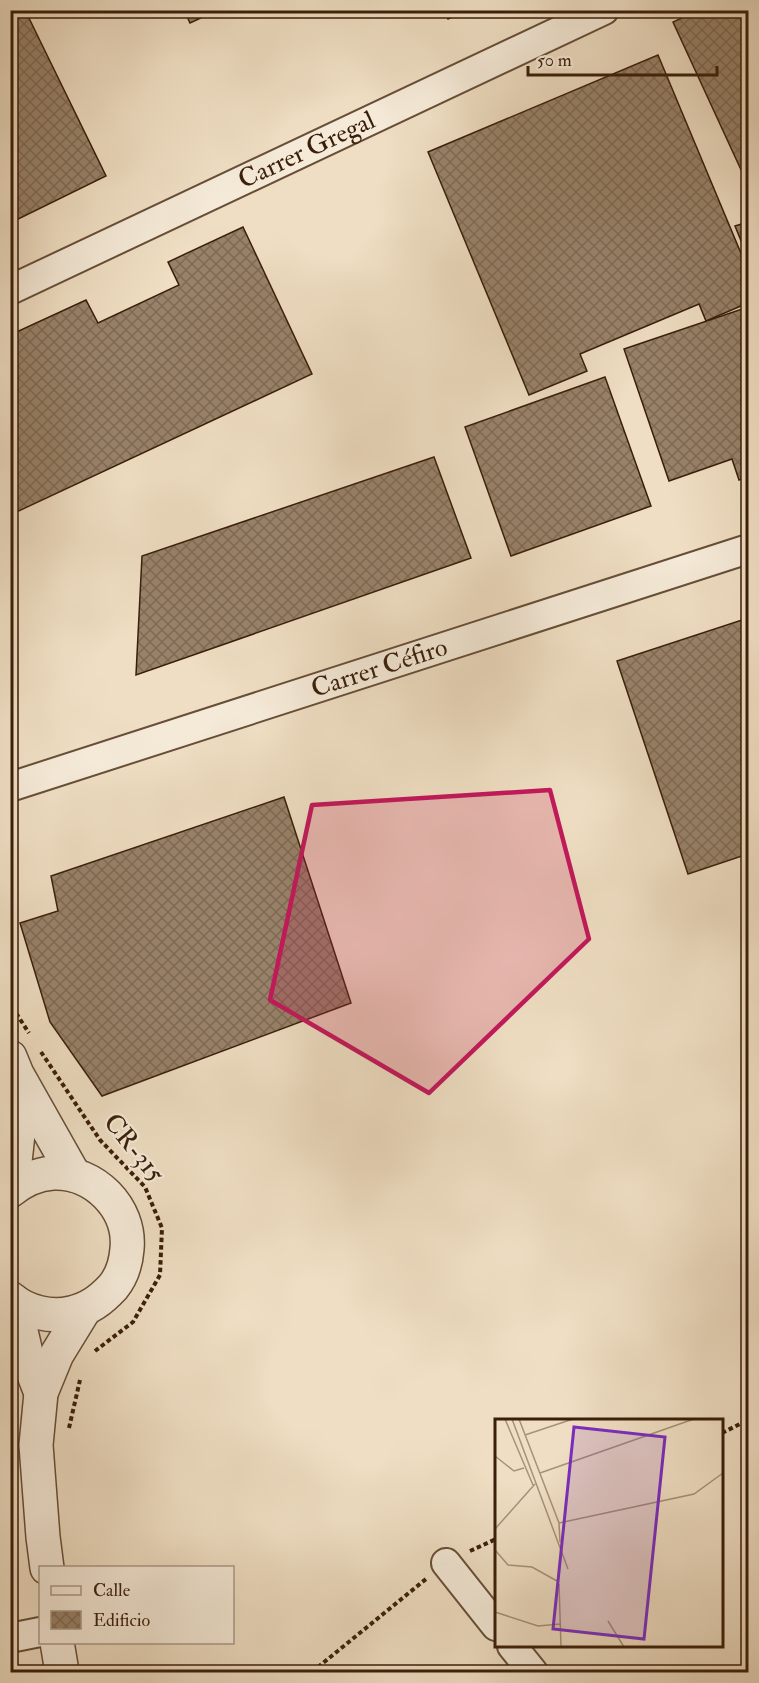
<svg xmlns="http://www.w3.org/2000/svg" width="759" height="1683" font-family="'IM FELL Double Pica',serif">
  <defs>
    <pattern id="building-cross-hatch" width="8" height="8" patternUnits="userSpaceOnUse" patternTransform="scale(1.5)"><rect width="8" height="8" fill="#98826a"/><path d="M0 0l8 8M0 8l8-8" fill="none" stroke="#7d6a55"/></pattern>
  </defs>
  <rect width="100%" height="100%" fill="#efdec3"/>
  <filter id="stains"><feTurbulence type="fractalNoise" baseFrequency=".00333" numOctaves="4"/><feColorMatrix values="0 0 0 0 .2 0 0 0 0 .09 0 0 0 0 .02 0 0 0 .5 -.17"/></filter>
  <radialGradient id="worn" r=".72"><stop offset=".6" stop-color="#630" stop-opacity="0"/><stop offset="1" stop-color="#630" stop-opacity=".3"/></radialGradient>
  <g fill="url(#building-cross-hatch)" stroke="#3a1e0a" stroke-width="1.5">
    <polygon points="10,10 25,10 106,176 10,223"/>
    <polygon points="184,10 218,10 190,23"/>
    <polygon points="444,10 467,10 448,19"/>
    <polygon points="699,10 748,10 748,185 673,22"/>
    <polygon points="658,55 748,270 748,303 706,321 699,304 580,354 587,371 529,395 428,152"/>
    <polygon points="748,222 748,258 735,226"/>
    <polygon points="243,227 312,374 10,515 10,335 86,300 98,323 179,285 168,262"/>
    <polygon points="748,307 748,477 739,480 732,459 669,481 624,349"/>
    <polygon points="605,377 651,506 511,556 465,427"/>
    <polygon points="434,457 471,558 136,675 142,556"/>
    <polygon points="748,618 748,854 688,874 617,661"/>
    <polygon points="284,797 351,1003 102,1096 50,1022 20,923 58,911 51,876"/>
  </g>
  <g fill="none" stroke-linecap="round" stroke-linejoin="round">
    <g stroke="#674e38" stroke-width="32">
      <g id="minor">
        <path id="s1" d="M10,290L604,10"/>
        <path id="s2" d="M10,787L748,549"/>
        <polyline points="446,1563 496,1626"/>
        <polyline points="10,1638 40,1632"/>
        <polyline points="512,1646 533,1672"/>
      </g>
    </g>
    <g stroke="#674e38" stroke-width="36">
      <g id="tertiary">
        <polyline points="10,1057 17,1074 74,1175"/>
        <polyline points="12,1189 18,1134 17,1076"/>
        <path d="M10,1191C22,1181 38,1174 53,1173C94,1171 131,1208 127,1249C126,1262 122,1276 113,1287C101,1300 89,1309 71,1313C51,1318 26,1312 10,1298"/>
        <polyline points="14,1301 27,1357 41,1393"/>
        <polyline points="47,1568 43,1537 36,1445 41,1393 57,1354 84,1310"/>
        <polyline points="57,1642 62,1672"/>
      </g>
    </g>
    <g stroke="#3a1e0a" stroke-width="4" stroke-dasharray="4.5 3" stroke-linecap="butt">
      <polyline points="10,947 12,949 11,982 16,1013 29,1033"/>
      <polyline points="41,1052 100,1140 145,1187 162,1228 160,1275 133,1322 95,1351"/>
      <polyline points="69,1428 80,1380"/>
      <polyline points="722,1433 748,1420"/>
      <polyline points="470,1551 496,1539"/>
      <polyline points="312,1672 426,1579"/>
    </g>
    <use href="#minor" stroke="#f5ead8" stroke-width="28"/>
    <use href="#tertiary" stroke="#f5ead8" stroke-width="33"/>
  </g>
  <path fill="#c2185b" fill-opacity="0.2" stroke="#c2185b" stroke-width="4.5" stroke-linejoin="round" d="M550,790L589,939L429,1093L270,1000L312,805Z"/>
  <g text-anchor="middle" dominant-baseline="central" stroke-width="4.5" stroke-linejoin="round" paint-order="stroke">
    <g font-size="26" fill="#3a1e0a" stroke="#f5ead8">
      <text stroke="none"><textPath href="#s1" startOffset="328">Carrer Gregal</textPath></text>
      <text stroke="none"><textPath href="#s2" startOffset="388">Carrer Céfiro</textPath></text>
      <text transform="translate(134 1148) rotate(51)">CR-315</text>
    </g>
  </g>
  <g transform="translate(495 1419)">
    <rect width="228" height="228" fill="#efdec3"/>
    <path fill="none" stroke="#a79179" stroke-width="1.5" d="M10,0L38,66M17,0L73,150M24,0L64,104L65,123M30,16L78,0M0,37L19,52L29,49M45,54L199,0M64,104L199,75L228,54M0,110L40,65M0,131L13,146L37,148L62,162M64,165L66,228M0,193L43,207L65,205M113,202L129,228"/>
    <path fill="#7b2cbf" fill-opacity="0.15" stroke="#7b2cbf" stroke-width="3" d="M79,8L170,18L149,220L58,210Z"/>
    <rect width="228" height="228" fill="none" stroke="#3a1e0a" stroke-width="3"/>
  </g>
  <rect width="759" height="1683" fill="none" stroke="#efdec3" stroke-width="36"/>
  <rect x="12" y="12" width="735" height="1659" fill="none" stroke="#3a1e0a" stroke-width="3"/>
  <rect x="18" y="18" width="723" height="1647" fill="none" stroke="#3a1e0a" stroke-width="1.5"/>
  <rect x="39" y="1566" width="195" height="78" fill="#f5ead8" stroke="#aa9886" stroke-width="1.5"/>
  <rect x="51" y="1586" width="30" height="9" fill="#f5ead8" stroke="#aa9886" stroke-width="1.5"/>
  <text x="93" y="1596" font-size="18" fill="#3a1e0a">Calle</text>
  <rect x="51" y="1611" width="30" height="18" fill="url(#building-cross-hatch)" stroke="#aa9886" stroke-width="1.5"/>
  <text x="93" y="1626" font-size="18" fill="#3a1e0a">Edificio</text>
  <path d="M528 66v9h189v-9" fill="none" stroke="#3a1e0a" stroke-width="3"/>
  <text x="537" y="66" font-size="18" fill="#3a1e0a" stroke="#f5ead8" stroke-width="4.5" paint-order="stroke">50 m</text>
  <rect width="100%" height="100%" filter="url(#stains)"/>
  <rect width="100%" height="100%" fill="url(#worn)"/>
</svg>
